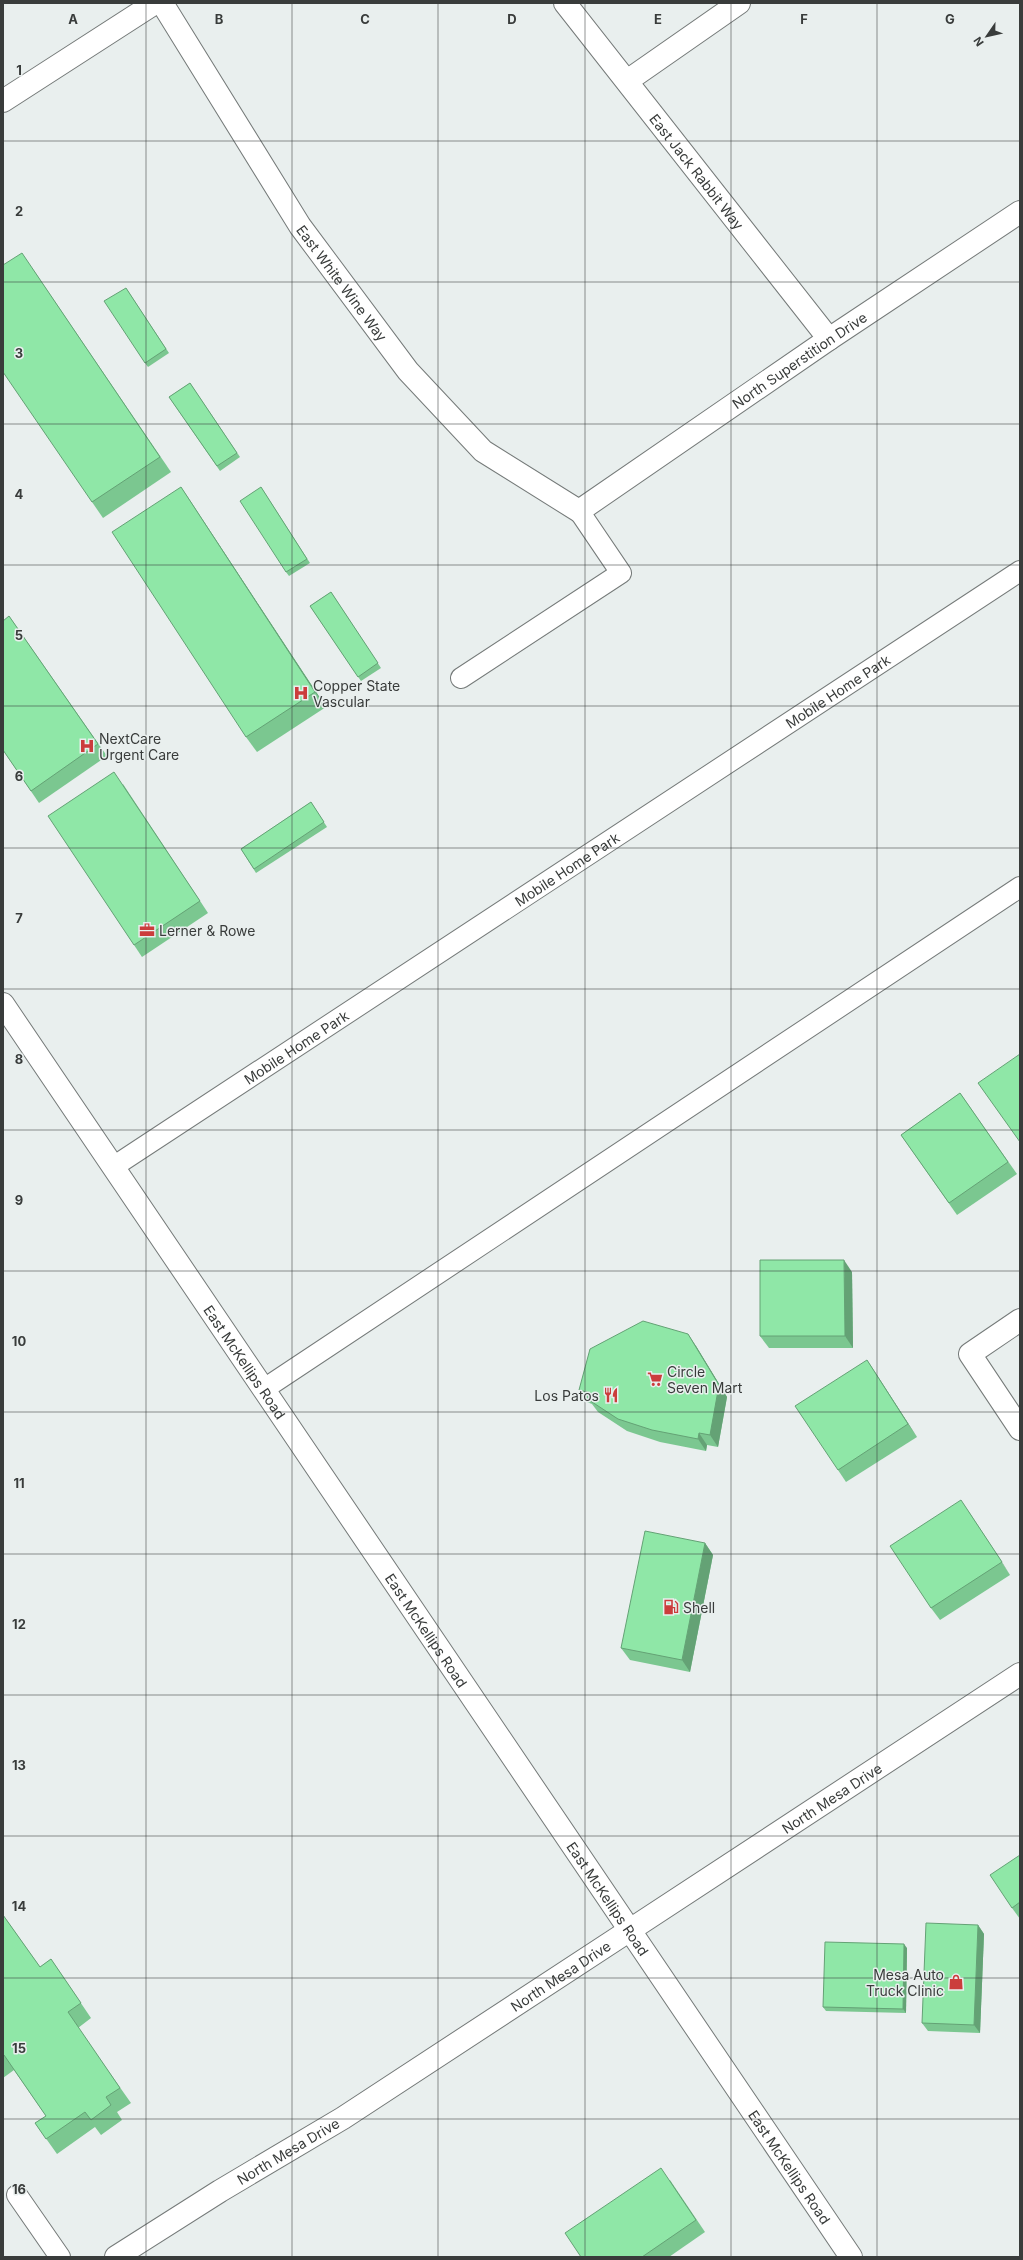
<svg xmlns="http://www.w3.org/2000/svg" width="1023" height="2260" font-family="Inter,sans-serif">
  <rect width="100%" height="100%" fill="#e9efee"/>
  <g fill="none" stroke-linecap="round" stroke-linejoin="round">
    <g stroke="#757a79" stroke-width="22">
      <g id="service">
        <polyline points="461,678 621,573 579,511"/>
        <path id="s1" d="M113,1167L1020,571"/>
        <polyline points="264,1389 1020,887"/>
        <polyline points="17,2195 60,2257"/>
      </g>
    </g>
    <g stroke="#757a79" stroke-width="24">
      <g id="minor">
        <path id="s2" d="M162,3L300,226L408,371L483,451L579,511L829,339L1020,212"/>
        <path id="s3" d="M565,3L829,339"/>
        <polyline points="627,81 739,3"/>
        <polyline points="3,101 155,3"/>
        <polyline points="1020,1320 970,1354 1020,1429"/>
      </g>
    </g>
    <g stroke="#757a79" stroke-width="24">
      <g id="tertiary">
        <path id="s4" d="M116,2257L220,2191L343,2118L630,1930"/>
      </g>
    </g>
    <g stroke="#757a79" stroke-width="24">
      <g id="secondary">
        <path id="s5" d="M630,1930L1020,1674"/>
      </g>
    </g>
    <g stroke="#757a79" stroke-width="24">
      <g id="primary">
        <path id="s6" d="M3,1004L851,2257"/>
      </g>
    </g>
    <use href="#service" stroke="#fff" stroke-width="20"/>
    <use href="#minor" stroke="#fff" stroke-width="22"/>
    <use href="#tertiary" stroke="#fff" stroke-width="22"/>
    <use href="#secondary" stroke="#fff" stroke-width="22"/>
    <use href="#primary" stroke="#fff" stroke-width="22"/>
  </g>
  <g fill="#7bc790">
    <polygon points="32,268 171,472 103,518 92,502"/>
    <polygon points="126,288 169,353 148,367 145,363"/>
    <polygon points="190,383 240,457 220,471 169,397"/>
    <polygon points="181,487 191,502 326,707 257,752 246,737"/>
    <polygon points="261,487 310,563 289,576 286,572"/>
    <polygon points="331,592 381,668 361,681 310,606"/>
    <polygon points="9,616 107,756 39,803 3,750"/>
    <polygon points="123,784 208,913 142,957 134,945"/>
    <polygon points="311,802 327,827 256,873 241,849"/>
    <polygon points="960,1093 1017,1174 957,1215 901,1135"/>
    <polygon points="852,1272 853,1348 769,1348 760,1336"/>
    <polygon points="696,1346 727,1397 718,1447 707,1445 706,1451 660,1442 627,1431 598,1412 592,1404 587,1402 579,1390"/>
    <polygon points="867,1360 917,1437 846,1482 838,1470"/>
    <polygon points="969,1512 1010,1575 940,1620 931,1608"/>
    <polygon points="705,1543 713,1555 690,1672 630,1660 621,1648"/>
    <polygon points="1020,1855 1020,1919 1012,1908"/>
    <polygon points="3,1915 40,1967 51,1959 91,2018 78,2028 131,2103 117,2112 122,2120 101,2135 95,2127 57,2154 35,2123 46,2116 14,2070 3,2078"/>
    <polygon points="978,1925 984,1934 980,2033 928,2031 922,2023"/>
    <polygon points="907,1948 906,2013 826,2011 823,2007"/>
    <polygon points="670,2180 705,2232 669,2257 581,2257"/>
  </g>
  <g fill="#64a275">
    <polygon points="181,487 191,502 326,707 315,692"/>
    <polygon points="844,1260 852,1272 853,1348 845,1336"/>
    <polygon points="688,1334 696,1346 727,1397 718,1447 710,1435"/>
    <polygon points="867,1360 875,1372 917,1437 908,1424"/>
    <polygon points="699,1433 707,1445 706,1451 698,1439"/>
    <polygon points="961,1500 969,1512 1010,1575 1002,1562"/>
    <polygon points="705,1543 713,1555 690,1672 682,1660"/>
    <polygon points="978,1925 984,1934 980,2033 974,2025"/>
    <polygon points="904,1944 907,1948 906,2013 903,2009"/>
  </g>
  <g fill="#8fe7a7" stroke="#64a275">
    <polygon points="22,253 160,457 92,502 3,372 3,265"/>
    <polygon points="126,288 166,349 145,363 104,301"/>
    <polygon points="190,383 237,453 217,466 169,397"/>
    <polygon points="181,487 315,692 246,737 112,532"/>
    <polygon points="261,487 307,559 286,572 240,501"/>
    <polygon points="331,592 378,663 358,677 310,606"/>
    <polygon points="9,616 98,744 31,791 3,750 3,621"/>
    <polygon points="114,772 200,901 134,945 48,816"/>
    <polygon points="311,802 324,822 254,869 241,849"/>
    <polygon points="1020,1054 1020,1142 978,1083"/>
    <polygon points="960,1093 1008,1162 949,1203 901,1135"/>
    <polygon points="760,1260 844,1260 845,1336 760,1336"/>
    <polygon points="643,1321 688,1334 719,1385 710,1435 699,1433 698,1439 652,1430 618,1419 589,1400 591,1393 579,1390 590,1349"/>
    <polygon points="867,1360 908,1424 838,1470 795,1406"/>
    <polygon points="961,1500 1002,1562 931,1608 890,1546"/>
    <polygon points="645,1531 705,1543 682,1660 621,1648"/>
    <polygon points="1020,1855 1020,1902 1012,1908 990,1875"/>
    <polygon points="3,1915 40,1967 51,1959 81,2003 68,2012 120,2088 106,2097 111,2105 91,2120 85,2112 46,2139 35,2123 46,2116 4,2055 3,2055"/>
    <polygon points="926,1923 978,1925 974,2025 922,2023"/>
    <polygon points="825,1942 904,1944 903,2009 823,2007"/>
    <polygon points="661,2168 696,2220 642,2257 581,2257 565,2233"/>
  </g>
  <path fill="none" stroke="#393c3b" stroke-width="1" stroke-opacity="0.55" d="M146,3V2257M292,3V2257M438,3V2257M585,3V2257M731,3V2257M877,3V2257M3,141H1020M3,282H1020M3,424H1020M3,565H1020M3,706H1020M3,848H1020M3,989H1020M3,1130H1020M3,1271H1020M3,1412H1020M3,1554H1020M3,1695H1020M3,1836H1020M3,1978H1020M3,2119H1020"/>
  <defs>
    <g id="hospital-bare" transform="scale(1.2)"><path d="M-5-5h3v3.5h4V-5h3V5h-3V1.5h-4V5h-3Z" fill="#cb3d3c" stroke="#e9efee" stroke-width="2.5" paint-order="stroke"/></g>
    <g id="office-bare" transform="scale(1.2)"><path d="M-6-3h4V-5.5h4V-3h4V5H-6ZM-1-4.5V-3h2v-1.5ZM-6 0V1H6V0Z" fill="#cb3d3c" stroke="#e9efee" stroke-width="2.5" paint-order="stroke"/></g>
    <g id="supermarket-bare" transform="scale(1.2)"><path d="M-6-5.5h2.5l.6 2H6L4.5 2H-2.5L-4.4-4H-6ZM-1.5 3.2a1.3 1.3 0 1 0 .1 0ZM3 3.2a1.3 1.3 0 1 0 .1 0Z" fill="#cb3d3c" stroke="#e9efee" stroke-width="2.5" paint-order="stroke"/></g>
    <g id="restaurant-bare" transform="scale(1.2)"><path d="M-5-6h1v4h1v-4h1v4h1v-4h1v5L-1.5 .5V6h-2V.5L-5-1ZM5-6V6H3V1.5H1.5Q1.5-4 5-6Z" fill="#cb3d3c" stroke="#e9efee" stroke-width="2.5" paint-order="stroke"/></g>
    <g id="fuel-bare" transform="scale(1.2)"><path d="M-5.5-6h7V0h2V4h1.3V-2.5L3-4.5l.8-.8L6-3V5H2.5V1h-1V6h-7ZM-4.2-4.7v3.2H.2V-4.7Z" fill="#cb3d3c" stroke="#e9efee" stroke-width="2.5" paint-order="stroke"/></g>
    <g id="shop-bare" transform="scale(1.2)"><path d="M-5-2.5h2.3a2.7 3.5 0 0 1 5.4 0H5L5.5 6h-11ZM-1.5-2.5h3a1.5 2.3 0 0 0-3 0Z" fill="#cb3d3c" stroke="#e9efee" stroke-width="2.5" paint-order="stroke"/></g>
  </defs>
  <g fill-rule="evenodd">
    <use href="#hospital-bare" x="301" y="693"/>
    <use href="#hospital-bare" x="87" y="746"/>
    <use href="#office-bare" x="147" y="930"/>
    <use href="#supermarket-bare" x="655" y="1379"/>
    <use href="#restaurant-bare" x="611" y="1395"/>
    <use href="#fuel-bare" x="671" y="1607"/>
    <use href="#shop-bare" x="956" y="1982"/>
  </g>
  <g text-anchor="middle" dominant-baseline="central" stroke-width="3" stroke-linejoin="round" paint-order="stroke">
    <g font-size="14" fill="#393c3b" stroke="#e9efee">
      <text stroke="none"><textPath href="#s3" startOffset="214">East Jack Rabbit Way</textPath></text>
      <text stroke="none"><textPath href="#s2" startOffset="333">East White Wine Way</textPath></text>
      <text stroke="none"><textPath href="#s2" startOffset="933">North Superstition Drive</textPath></text>
      <text stroke="none"><textPath href="#s1" startOffset="867">Mobile Home Park</textPath></text>
      <text stroke="none"><textPath href="#s1" startOffset="543">Mobile Home Park</textPath></text>
      <text stroke="none"><textPath href="#s1" startOffset="219">Mobile Home Park</textPath></text>
      <text stroke="none"><textPath href="#s6" startOffset="432">East McKellips Road</textPath></text>
      <text stroke="none"><textPath href="#s6" startOffset="756">East McKellips Road</textPath></text>
      <text stroke="none"><textPath href="#s5" startOffset="241">North Mesa Drive</textPath></text>
      <text stroke="none"><textPath href="#s6" startOffset="1080">East McKellips Road</textPath></text>
      <text stroke="none"><textPath href="#s4" startOffset="526">North Mesa Drive</textPath></text>
      <text stroke="none"><textPath href="#s4" startOffset="202">North Mesa Drive</textPath></text>
      <text stroke="none"><textPath href="#s6" startOffset="1404">East McKellips Road</textPath></text>
    </g>
    <g font-size="14" fill="#393c3b" stroke="#e9efee" text-anchor="start">
      <text x="313" y="685">Copper State<tspan x="313" dy="16">Vascular</tspan></text>
      <text x="99" y="738">NextCare<tspan x="99" dy="16">Urgent Care</tspan></text>
      <text x="159" y="930">Lerner &amp; Rowe</text>
      <text x="667" y="1371">Circle<tspan x="667" dy="16">Seven Mart</tspan></text>
      <text x="599" y="1395" text-anchor="end">Los Patos</text>
      <text x="683" y="1607">Shell</text>
      <text x="944" y="1974" text-anchor="end">Mesa Auto<tspan x="944" dy="16">Truck Clinic</tspan></text>
    </g>
  </g>
  <g font-size="13" text-anchor="middle" font-weight="bold" fill="#393c3b" stroke="#e9efee" stroke-width="3" stroke-linejoin="round" paint-order="stroke">
    <text x="73" y="24">A</text>
    <text x="219" y="24">B</text>
    <text x="365" y="24">C</text>
    <text x="512" y="24">D</text>
    <text x="658" y="24">E</text>
    <text x="804" y="24">F</text>
    <text x="950" y="24">G</text>
    <text x="19" y="75">1</text>
    <text x="19" y="216">2</text>
    <text x="19" y="358">3</text>
    <text x="19" y="499">4</text>
    <text x="19" y="640">5</text>
    <text x="19" y="781">6</text>
    <text x="19" y="923">7</text>
    <text x="19" y="1064">8</text>
    <text x="19" y="1205">9</text>
    <text x="19" y="1346">10</text>
    <text x="19" y="1488">11</text>
    <text x="19" y="1629">12</text>
    <text x="19" y="1770">13</text>
    <text x="19" y="1911">14</text>
    <text x="19" y="2053">15</text>
    <text x="19" y="2194">16</text>
  </g>
  <rect width="1023" height="2260" fill="none" stroke="#393c3b" stroke-width="8"/>
  <g transform="translate(987 36) rotate(236)" stroke="#e9efee" stroke-width="3" paint-order="stroke">
  <path d="M0-3L7 15L0 10L-7 15Z" fill="#393c3b"/>
  <text y="-6" font-size="11" font-weight="bold" text-anchor="middle" fill="#393c3b">N</text>
  </g>
</svg>
